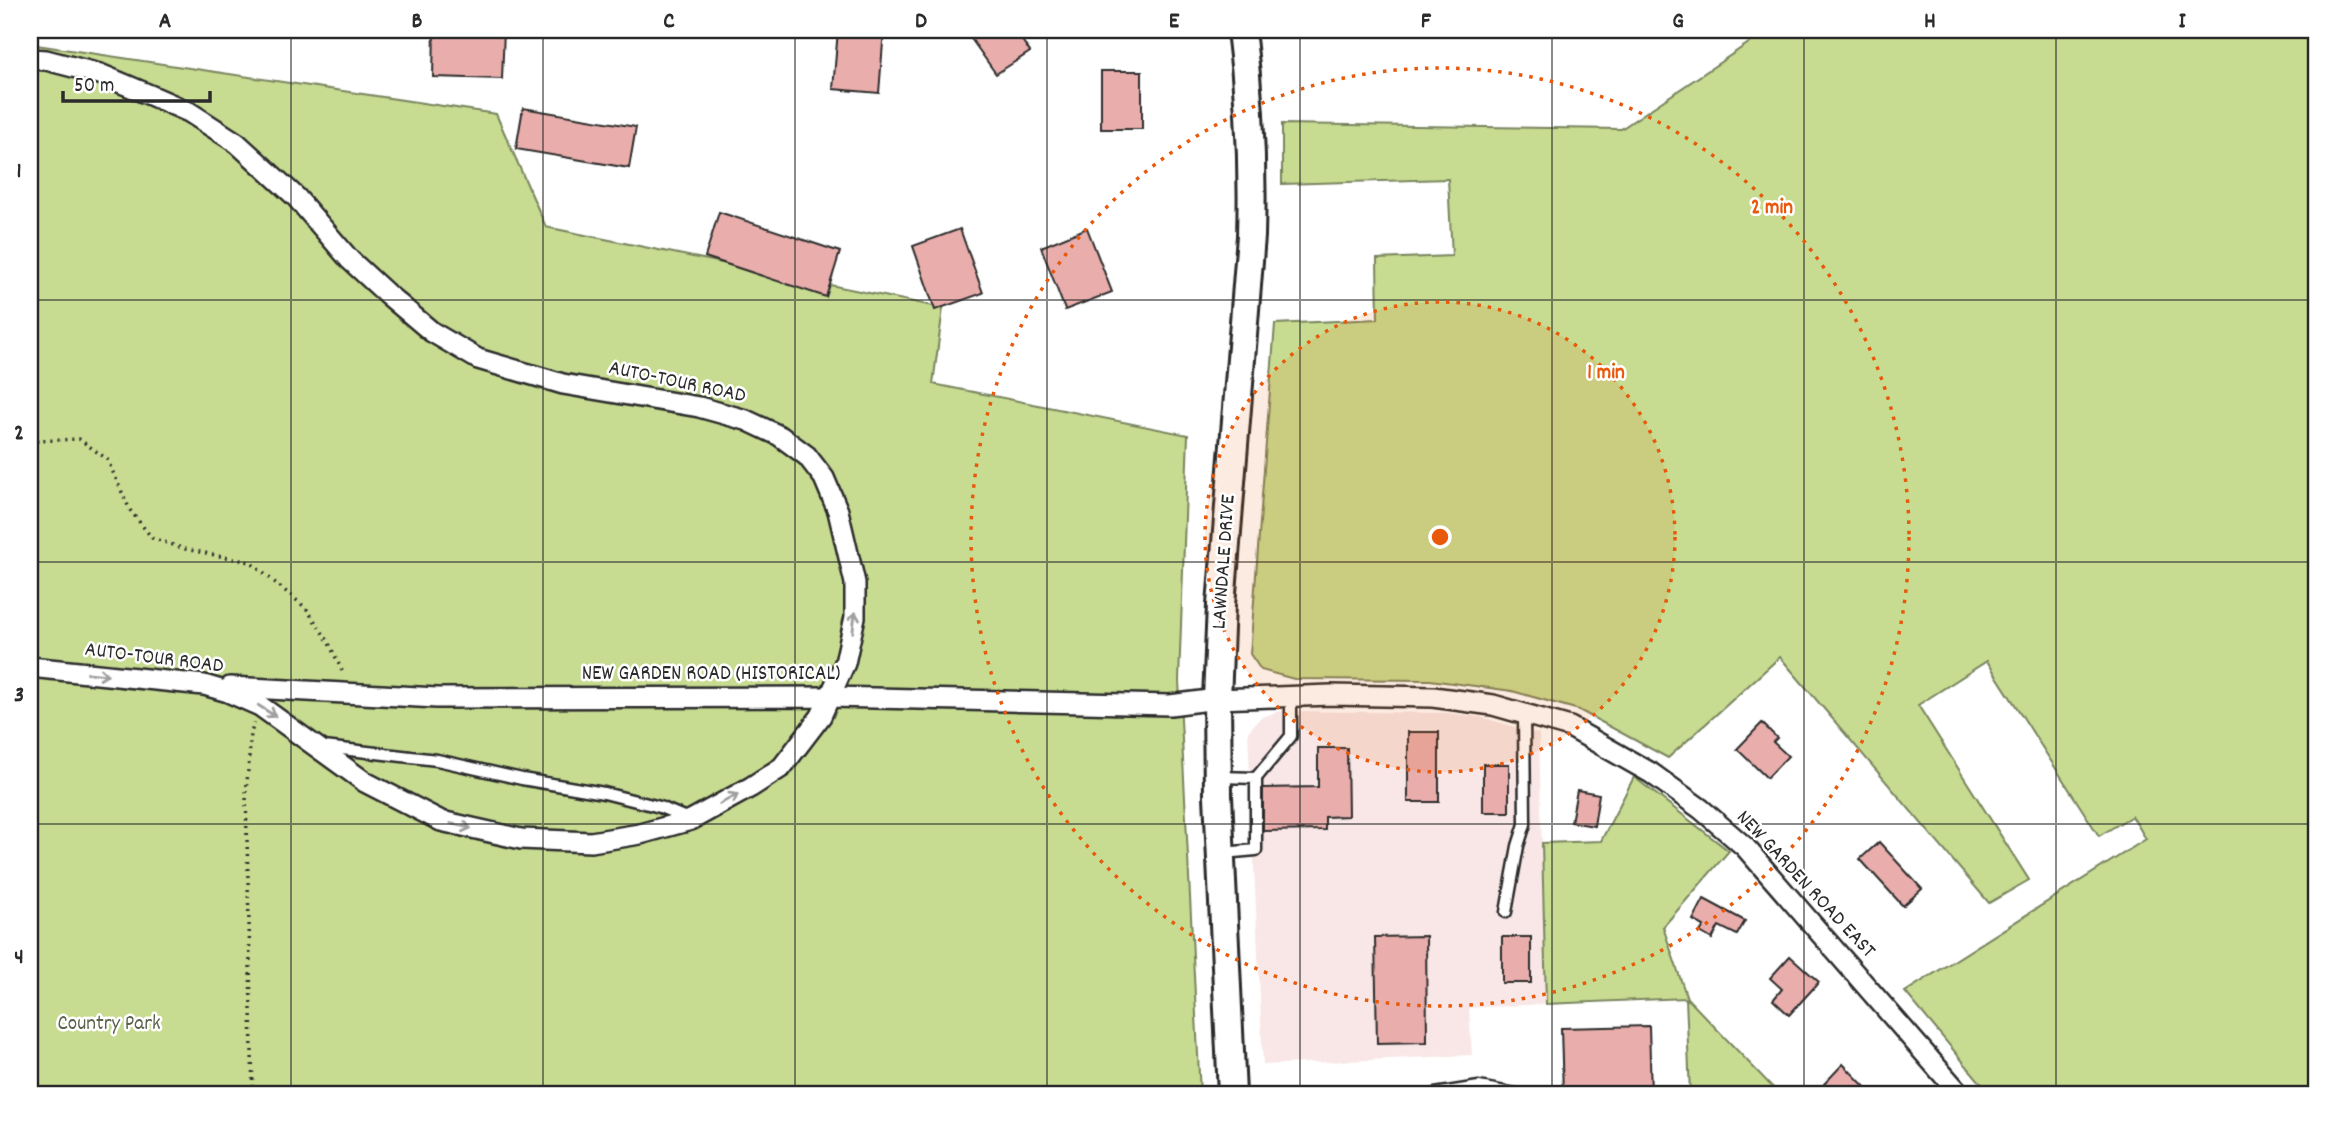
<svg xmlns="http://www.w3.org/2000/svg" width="2347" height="1124" font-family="Dekko,sans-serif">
  <rect width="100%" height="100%" fill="#fff"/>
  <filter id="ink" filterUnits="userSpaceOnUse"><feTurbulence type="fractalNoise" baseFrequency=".0143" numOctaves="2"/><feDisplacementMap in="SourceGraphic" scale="14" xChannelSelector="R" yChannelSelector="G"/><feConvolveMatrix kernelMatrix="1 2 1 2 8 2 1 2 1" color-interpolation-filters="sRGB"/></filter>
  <g filter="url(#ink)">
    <polygon fill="#f8e7e6" points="1279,711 1446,713 1480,717 1539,734 1546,1004 1469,1008 1472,1055 1263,1065 1248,732 1260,718"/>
    <g fill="#c7dc91" stroke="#79845e" stroke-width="2">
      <polygon points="1766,30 2317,30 2317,1094 1990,1094 1905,992 2146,839 2132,816 2099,836 1987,661 1918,705 2029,880 1989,903 1780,657 1668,758 1579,710 1512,691 1430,680 1294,679 1261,670 1250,654 1275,324 1378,319 1377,259 1452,256 1448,179 1282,184 1282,124 1621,129 1765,32"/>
      <polygon points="30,44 496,114 546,227 943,308 933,384 1188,435 1179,680 1200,1094 30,1094"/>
      <polygon points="1634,777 1729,851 1663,927 1687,998 1779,1094 1690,1094 1686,998 1546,1004 1542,843 1601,841"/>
    </g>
    <g fill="#e9aeac" stroke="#2b2b2b" stroke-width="2">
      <polygon points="434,30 504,30 502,79 433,77"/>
      <polygon points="838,30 884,30 879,93 833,89"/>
      <polygon points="965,30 1015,30 1030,52 996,74"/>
      <rect x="1101" y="71" width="41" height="58"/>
      <polygon points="523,108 636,127 629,168 516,149"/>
      <polygon points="719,212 840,252 826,297 705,257"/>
      <polygon points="1087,228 1112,292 1065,310 1041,247"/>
      <polygon points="960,229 983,293 935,310 913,246"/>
      <polygon points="1762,723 1777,738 1773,742 1788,756 1767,778 1737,749"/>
      <rect x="1408" y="732" width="31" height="70"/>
      <polygon points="1318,748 1347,748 1348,816 1325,817 1325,830 1263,831 1263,788 1318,787"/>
      <rect x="1483" y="764" width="26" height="48"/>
      <polygon points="1577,790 1599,794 1594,826 1571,822"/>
      <polygon points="1879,842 1922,889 1903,906 1860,859"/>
      <polygon points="1704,899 1745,921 1737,935 1719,926 1712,939 1700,932 1704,926 1693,920"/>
      <polygon points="1426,936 1427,1042 1377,1043 1375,937"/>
      <rect x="1502" y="937" width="29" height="46"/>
      <polygon points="1790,956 1819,982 1789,1015 1773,1000 1782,989 1770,978"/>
      <polygon points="1649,1026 1651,1094 1563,1094 1561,1028"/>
      <polygon points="1843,1064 1871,1093 1870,1094 1834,1094 1824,1084"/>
    </g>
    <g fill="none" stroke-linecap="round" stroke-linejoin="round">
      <g stroke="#2b2b2b" stroke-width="15">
        <g id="lane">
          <polyline points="324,747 437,760 522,779 604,793 660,807 686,818"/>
          <polyline points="1219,777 1256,778 1256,850 1223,853"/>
          <polyline points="1256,778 1291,736 1291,696"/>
          <polyline points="1506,912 1518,846 1525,824 1524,714"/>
          <polyline points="1435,1094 1479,1087 1516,1094"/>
        </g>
      </g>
      <g stroke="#2b2b2b" stroke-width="24">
        <g id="street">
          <polyline points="30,59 46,60 100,74 150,95 189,112 237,143 296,197 350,260 387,294 432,332 478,359 563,384 699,407 746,420 780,436 807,456 824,478 838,511 855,583 855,617 845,663 821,716 782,767 751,787 691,820 640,834 591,842 521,839 441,821 365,782 260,706 228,692 204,685 30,667"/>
          <polyline points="230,687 437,698 831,697 1170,705 1217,699 1331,695 1433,697 1493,705 1570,727 1651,773 1701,809 1745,847 1960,1094"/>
        </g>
      </g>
      <g stroke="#2b2b2b" stroke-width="32">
        <path id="secondary" d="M1232,1094L1218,796L1217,699L1221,605L1251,236C1253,167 1250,99 1241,30"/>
      </g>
      <g stroke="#2b2b2b" stroke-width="3.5" stroke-dasharray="2 5" stroke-linecap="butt">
        <polyline points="30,444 37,441 79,439 107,459 130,510 152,538 185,549 250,562 306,608 328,641 343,673"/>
        <polyline points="253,1094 246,795 251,733 254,723"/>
      </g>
      <use href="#lane" stroke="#fff" stroke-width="10"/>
      <use href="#street" stroke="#fff" stroke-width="19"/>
      <use href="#secondary" stroke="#fff" stroke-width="26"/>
    </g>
    <defs><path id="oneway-shaft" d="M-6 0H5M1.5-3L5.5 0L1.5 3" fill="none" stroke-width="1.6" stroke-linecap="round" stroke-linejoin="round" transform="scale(1.75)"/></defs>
    <g stroke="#a0a0a0">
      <use href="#oneway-shaft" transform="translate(854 622) rotate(-83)"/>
      <use href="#oneway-shaft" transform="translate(98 674) rotate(6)"/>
      <use href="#oneway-shaft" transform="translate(267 711) rotate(33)"/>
      <use href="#oneway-shaft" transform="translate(729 799) rotate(-28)"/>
      <use href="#oneway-shaft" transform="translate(461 826) rotate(13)"/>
    </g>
  </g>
  <path fill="none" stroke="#2b2b2b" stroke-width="2" stroke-opacity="0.55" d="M291,30V1094M543,30V1094M795,30V1094M1047,30V1094M1300,30V1094M1552,30V1094M1804,30V1094M2056,30V1094M30,300H2317M30,562H2317M30,824H2317"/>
  <circle cx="1440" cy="537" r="235" fill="#e8590c" fill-opacity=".12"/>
  <g fill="none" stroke="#e8590c" stroke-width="3.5" stroke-dasharray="3.5 7">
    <circle cx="1440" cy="537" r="235"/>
    <circle cx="1440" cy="537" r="469"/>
  </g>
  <g text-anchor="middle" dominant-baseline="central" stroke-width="5" stroke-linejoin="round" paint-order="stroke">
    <g font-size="21" fill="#2b2b2b" stroke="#fff">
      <text transform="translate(677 383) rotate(12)">AUTO-TOUR ROAD</text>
      <text transform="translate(1225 562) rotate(-86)">LAWNDALE DRIVE</text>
      <text transform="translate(154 659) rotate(7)">AUTO-TOUR ROAD</text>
      <text x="711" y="675">NEW GARDEN ROAD (HISTORICAL)</text>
      <text transform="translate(1805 885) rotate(47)">NEW GARDEN ROAD EAST</text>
    </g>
    <g font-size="21" fill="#5a604a" stroke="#fff">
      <text x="109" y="1025">Country Park</text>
    </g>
  </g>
  <circle cx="1440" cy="537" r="10" fill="#e8590c" stroke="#fff" stroke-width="3.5"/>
  <g font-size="21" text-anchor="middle" font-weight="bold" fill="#e8590c" stroke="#fff" stroke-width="5" stroke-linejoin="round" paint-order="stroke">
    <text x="1772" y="213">2 min</text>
    <text x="1606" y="378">1 min</text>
  </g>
  <rect width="2347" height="1124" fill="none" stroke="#fff" stroke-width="77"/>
  <path d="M63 91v10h147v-10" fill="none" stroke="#2b2b2b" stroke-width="3.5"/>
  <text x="74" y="91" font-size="21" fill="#2b2b2b" stroke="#ffffff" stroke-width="5" paint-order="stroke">50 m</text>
  <rect x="38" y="38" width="2270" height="1048" fill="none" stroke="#2b2b2b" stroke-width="2.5"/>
  <g font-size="23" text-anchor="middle" font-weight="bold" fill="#2b2b2b">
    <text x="165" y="27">A</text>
    <text x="417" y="27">B</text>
    <text x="669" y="27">C</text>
    <text x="921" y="27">D</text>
    <text x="1174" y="27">E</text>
    <text x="1426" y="27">F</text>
    <text x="1678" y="27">G</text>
    <text x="1930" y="27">H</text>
    <text x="2182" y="27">I</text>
    <text x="19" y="177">1</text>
    <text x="19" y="439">2</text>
    <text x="19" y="701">3</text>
    <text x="19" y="963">4</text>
  </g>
</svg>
